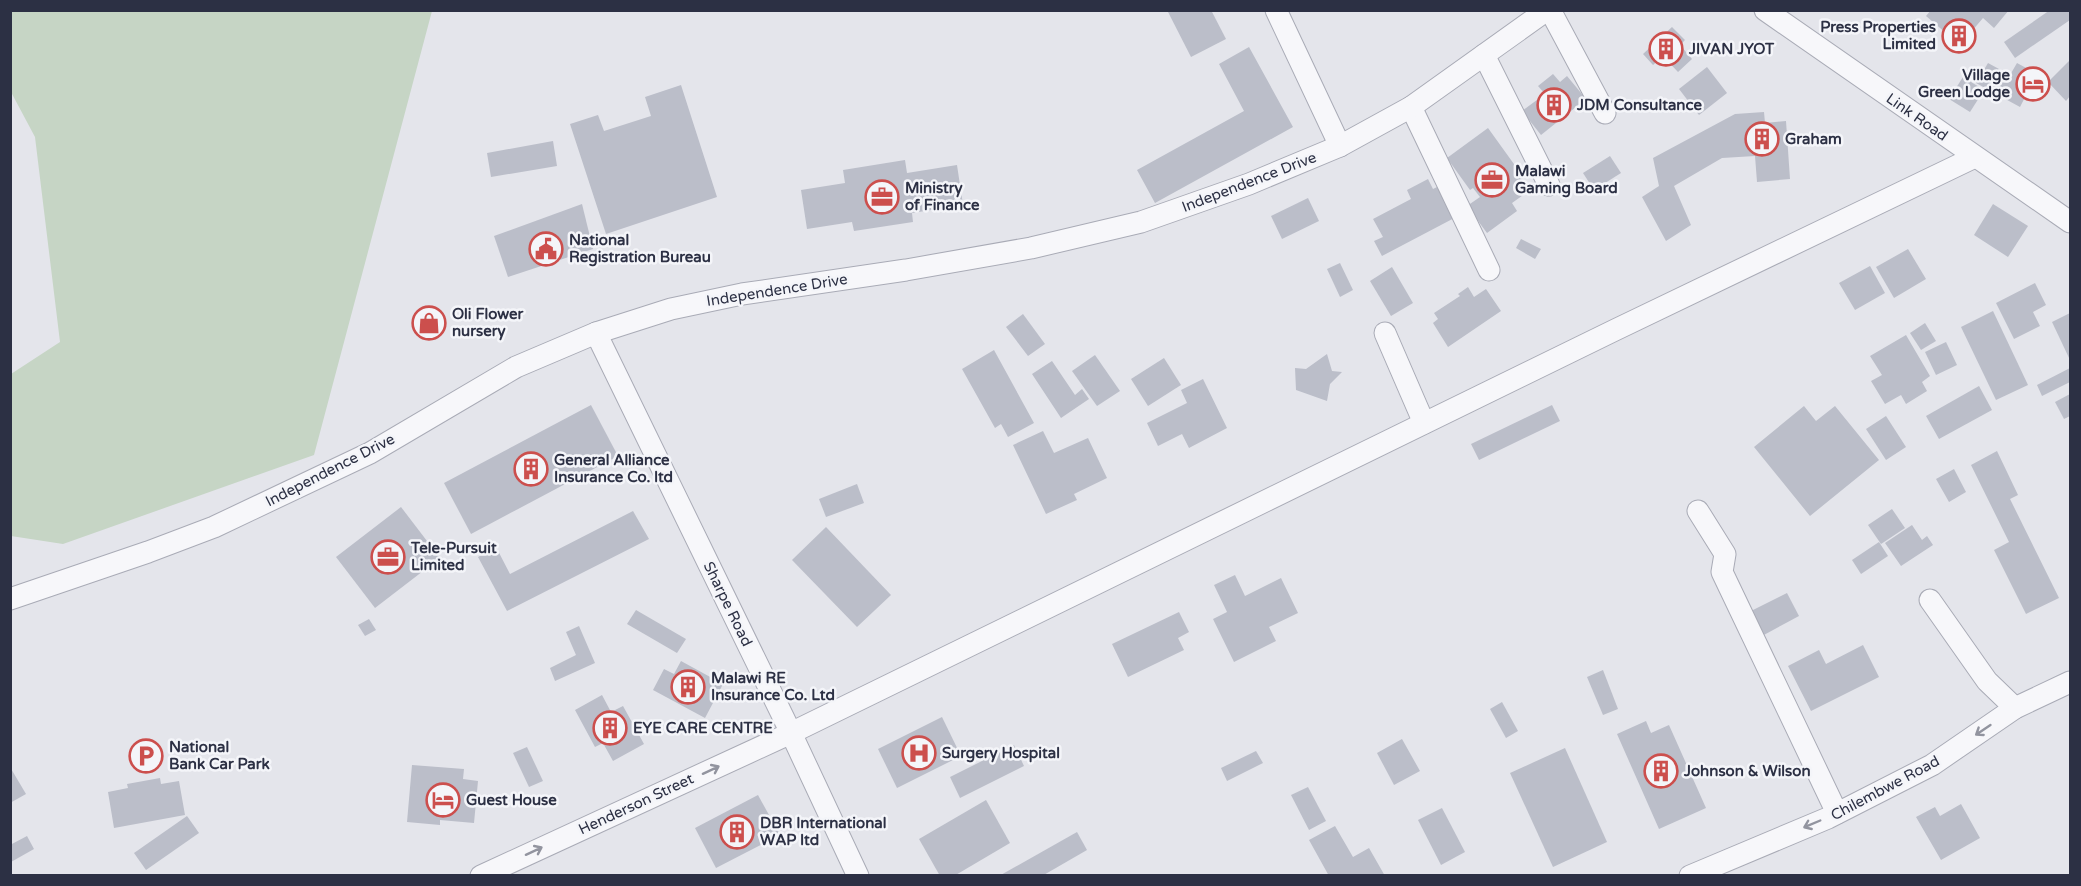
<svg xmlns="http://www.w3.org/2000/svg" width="2081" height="886" font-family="'Varela Round',sans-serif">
  <rect width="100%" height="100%" fill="#e4e5eb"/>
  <polygon fill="#c6d5c5" points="10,11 432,11 314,455 63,544 11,536 11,374 60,342 35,137 11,92"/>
  <g fill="#bbbec9">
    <polygon points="1167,10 1211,10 1226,39 1191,57"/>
    <polygon points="1931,10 2009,10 1994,28 1983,18 1960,45 1926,16"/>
    <polygon points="2050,10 2070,10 2070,20 2015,58 2004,42"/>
    <polygon points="1672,27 1685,40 1680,45 1692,59 1678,72 1663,56 1653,65 1643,54"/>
    <polygon points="1249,47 1293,127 1155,203 1137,170 1244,111 1219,64"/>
    <polygon points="2070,60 2070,96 2066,101 2048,82"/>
    <polygon points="1988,63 2010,75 2017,63 2037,74 2020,107 1976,83"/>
    <polygon points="1707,67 1727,93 1699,115 1679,89"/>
    <polygon points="1553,74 1560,82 1567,76 1586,99 1541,135 1522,111 1545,94 1538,86"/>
    <polygon points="1963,77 1984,90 1970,112 1949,99"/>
    <polygon points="681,85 717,197 606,234 570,124 598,115 604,131 651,116 645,97"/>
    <polygon points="1764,112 1765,123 1786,121 1790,179 1757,182 1755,156 1722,158 1674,186 1691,225 1666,241 1642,197 1659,186 1653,158 1735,114"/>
    <polygon points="1488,128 1524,178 1518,182 1526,193 1512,203 1517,211 1487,233 1467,206 1480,197 1473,188 1470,190 1447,158"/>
    <polygon points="553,141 557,166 491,177 487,153"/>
    <polygon points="1610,156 1621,173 1594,190 1583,173"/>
    <polygon points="905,160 907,173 957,165 963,205 912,213 913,222 854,231 852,222 807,229 801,190 845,183 843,170"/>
    <polygon points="1428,179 1433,189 1443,184 1460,215 1382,256 1374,241 1383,237 1373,219 1411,199 1407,190"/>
    <polygon points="1308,198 1319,221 1282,239 1271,216"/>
    <polygon points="582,204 593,249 508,277 494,236"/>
    <polygon points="1993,204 2028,226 2008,257 1974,235"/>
    <polygon points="1521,239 1541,249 1535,259 1516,248"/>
    <polygon points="1908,249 1926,279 1894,298 1876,267"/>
    <polygon points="1340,263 1353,290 1340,297 1327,269"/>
    <polygon points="1870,266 1885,293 1855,310 1839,283"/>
    <polygon points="1392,267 1413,303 1391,316 1370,281"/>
    <polygon points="2035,283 2046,305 2033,312 2040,326 2014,339 1996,303"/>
    <polygon points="1468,287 1474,297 1486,289 1501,311 1448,347 1433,323 1438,319 1434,313 1460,296 1458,294"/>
    <polygon points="1993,311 2028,385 1996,400 1961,327"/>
    <polygon points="2070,313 2070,360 2052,322"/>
    <polygon points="1023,314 1045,344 1028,356 1006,327"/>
    <polygon points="1925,323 1936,341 1921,350 1910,333"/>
    <polygon points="1906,335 1930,376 1922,382 1927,391 1906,404 1901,395 1885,404 1871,381 1882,375 1870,356"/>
    <polygon points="1946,342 1957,365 1936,375 1925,352"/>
    <polygon points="994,350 1034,423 1008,437 1001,424 995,428 962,369"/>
    <polygon points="1327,354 1332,371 1342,372 1330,384 1327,401 1296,390 1295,368 1306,369"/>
    <polygon points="1095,355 1120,391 1097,406 1072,371"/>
    <polygon points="1164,358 1181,385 1148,406 1131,379"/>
    <polygon points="1052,361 1075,395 1082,389 1089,399 1061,418 1032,374"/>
    <polygon points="2070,368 2070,382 2042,396 2037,385"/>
    <polygon points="1203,379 1227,428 1189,448 1182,434 1158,446 1147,423 1187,403 1181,390"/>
    <polygon points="1979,386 1992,410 1939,439 1926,416"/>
    <polygon points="2070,394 2070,416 2064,419 2055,402"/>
    <polygon points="591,405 618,456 471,534 444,483"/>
    <polygon points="1552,405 1560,421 1479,460 1471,444"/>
    <polygon points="1804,406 1816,421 1835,406 1879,460 1810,516 1754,447"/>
    <polygon points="1886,416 1906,447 1886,460 1866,429"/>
    <polygon points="1043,431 1054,453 1088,438 1107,478 1074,494 1077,500 1046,514 1013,445"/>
    <polygon points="1997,451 2018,495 2010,499 2059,598 2026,614 1994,550 2009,542 1971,465"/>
    <polygon points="1954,469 1966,492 1949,502 1936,479"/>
    <polygon points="857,484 864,503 826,517 819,499"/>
    <polygon points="401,507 440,558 375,608 336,557"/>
    <polygon points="1892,509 1905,528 1881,544 1868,525"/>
    <polygon points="633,511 649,539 507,611 478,557 496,547 510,574"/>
    <polygon points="1912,525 1922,540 1927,536 1933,545 1901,566 1885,543"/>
    <polygon points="826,527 891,595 857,627 792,560"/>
    <polygon points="1879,542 1888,556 1861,574 1852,560"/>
    <polygon points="1235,575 1245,596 1281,578 1298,613 1269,627 1276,641 1234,662 1213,619 1227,612 1214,585"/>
    <polygon points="1787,593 1799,616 1762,636 1749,612"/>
    <polygon points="636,610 686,639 677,653 627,624"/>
    <polygon points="1179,612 1189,632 1178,638 1184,650 1128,677 1112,644"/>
    <polygon points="369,619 376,630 365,636 358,625"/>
    <polygon points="579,626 595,663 555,681 550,668 576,655 566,632"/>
    <polygon points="1863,645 1879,677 1811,711 1788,666 1819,650 1826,664"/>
    <polygon points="681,661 723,684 705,718 653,690 664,669 674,674"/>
    <polygon points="1603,670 1618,709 1603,715 1587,677"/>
    <polygon points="602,695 611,712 623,706 644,744 613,761 603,743 595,747 575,710"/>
    <polygon points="1502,702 1518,731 1506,738 1490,709"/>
    <polygon points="942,717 961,756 897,788 878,749"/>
    <polygon points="1646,721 1651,733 1669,725 1706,808 1659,829 1617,734"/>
    <polygon points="1402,739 1420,771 1394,785 1377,753"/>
    <polygon points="1014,745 1024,766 960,798 950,777"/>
    <polygon points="527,747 543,781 529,787 513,753"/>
    <polygon points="1565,748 1607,842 1553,867 1510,773"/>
    <polygon points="1256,751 1263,763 1227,781 1221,768"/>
    <polygon points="412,765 464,769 463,779 478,781 474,823 440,820 440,825 407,822"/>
    <polygon points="10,767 26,794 10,803"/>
    <polygon points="160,778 161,784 179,781 185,815 114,828 108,792 128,788 127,784"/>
    <polygon points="1308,787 1326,821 1309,830 1291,795"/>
    <polygon points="758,795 780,835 716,868 695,828"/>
    <polygon points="986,800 1010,843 954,876 940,876 919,839"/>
    <polygon points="1961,804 1980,838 1941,860 1916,817 1935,807 1940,816"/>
    <polygon points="1442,808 1465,852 1441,865 1418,820"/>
    <polygon points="187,816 199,833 146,870 134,853"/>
    <polygon points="1335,826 1353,857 1369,848 1385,876 1329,876 1309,840"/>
    <polygon points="1077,832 1087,850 1042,876 999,876"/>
    <polygon points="27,836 34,849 11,862 10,845"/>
  </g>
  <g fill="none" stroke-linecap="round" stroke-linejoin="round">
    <g stroke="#a9abb6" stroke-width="23">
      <g id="minor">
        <polyline points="1276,10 1340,146"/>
        <polyline points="1550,10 1605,113"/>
        <polyline points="1765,10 2070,222"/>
        <polyline points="1484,55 1549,185"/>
        <polyline points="1411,107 1489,270"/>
        <polyline points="596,333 791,733 858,876"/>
        <polyline points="1385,333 1424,423"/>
        <polyline points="1698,511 1725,554 1722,572 1837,813"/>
        <polyline points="10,599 148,552 214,527 370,453 516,367 596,333 671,309 742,294 906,270 1031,248 1141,222 1249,184 1340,146 1411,107 1547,10"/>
        <polyline points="1930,600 1987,681 2015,708"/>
        <polyline points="481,876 791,733 1615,330 1975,157"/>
        <polyline points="1690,876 1828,818 1932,765 2015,708 2070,682"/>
      </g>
    </g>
    <use href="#minor" stroke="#f7f7fa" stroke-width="21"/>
  </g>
  <defs><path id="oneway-shaft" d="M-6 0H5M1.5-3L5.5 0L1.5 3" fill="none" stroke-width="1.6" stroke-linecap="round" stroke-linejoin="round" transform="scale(1.5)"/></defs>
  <g stroke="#92949f">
    <use href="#oneway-shaft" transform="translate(1983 730) rotate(146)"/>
    <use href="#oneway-shaft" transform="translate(711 770) rotate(-25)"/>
    <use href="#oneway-shaft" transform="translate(1812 824) rotate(157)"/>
    <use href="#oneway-shaft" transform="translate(534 851) rotate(-25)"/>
  </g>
  <defs>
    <g id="building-ring" transform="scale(1.725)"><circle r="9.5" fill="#f4f5f9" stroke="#cc4f4d" stroke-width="1.5"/><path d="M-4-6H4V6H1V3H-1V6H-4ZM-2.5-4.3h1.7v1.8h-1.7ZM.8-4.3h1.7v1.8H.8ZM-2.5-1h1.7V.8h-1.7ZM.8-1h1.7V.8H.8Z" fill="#cc4f4d"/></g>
    <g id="hotel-ring" transform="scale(1.725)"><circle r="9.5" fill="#f4f5f9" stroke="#cc4f4d" stroke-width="1.5"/><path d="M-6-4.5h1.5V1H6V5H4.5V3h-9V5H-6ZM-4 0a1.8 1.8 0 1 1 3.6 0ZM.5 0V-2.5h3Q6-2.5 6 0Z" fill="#cc4f4d"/></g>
    <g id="office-ring" transform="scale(1.725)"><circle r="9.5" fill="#f4f5f9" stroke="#cc4f4d" stroke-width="1.5"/><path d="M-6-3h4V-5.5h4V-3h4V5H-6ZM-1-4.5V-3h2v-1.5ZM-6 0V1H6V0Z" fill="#cc4f4d"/></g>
    <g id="civic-ring" transform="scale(1.725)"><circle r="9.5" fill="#f4f5f9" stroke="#cc4f4d" stroke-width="1.5"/><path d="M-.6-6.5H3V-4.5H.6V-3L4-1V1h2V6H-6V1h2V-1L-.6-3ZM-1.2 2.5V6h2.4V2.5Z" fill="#cc4f4d"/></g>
    <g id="shop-ring" transform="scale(1.725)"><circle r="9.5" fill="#f4f5f9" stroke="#cc4f4d" stroke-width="1.5"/><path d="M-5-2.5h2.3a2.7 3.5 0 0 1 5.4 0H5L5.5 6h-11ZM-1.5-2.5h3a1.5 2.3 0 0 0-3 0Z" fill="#cc4f4d"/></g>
    <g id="hospital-ring" transform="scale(1.725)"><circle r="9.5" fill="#f4f5f9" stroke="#cc4f4d" stroke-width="1.5"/><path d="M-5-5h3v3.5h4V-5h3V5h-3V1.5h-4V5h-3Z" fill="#cc4f4d"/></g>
    <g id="parking-ring" transform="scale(1.725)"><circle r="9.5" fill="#f4f5f9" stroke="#cc4f4d" stroke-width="1.5"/><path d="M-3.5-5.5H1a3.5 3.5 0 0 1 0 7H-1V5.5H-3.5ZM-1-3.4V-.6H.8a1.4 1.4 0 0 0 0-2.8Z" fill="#cc4f4d"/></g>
  </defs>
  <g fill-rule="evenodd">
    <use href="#building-ring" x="1959" y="36"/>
    <use href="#building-ring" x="1666" y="49"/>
    <use href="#hotel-ring" x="2033" y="84"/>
    <use href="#building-ring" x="1554" y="105"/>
    <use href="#building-ring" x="1762" y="139"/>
    <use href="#office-ring" x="1492" y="180"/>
    <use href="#office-ring" x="882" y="197"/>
    <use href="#civic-ring" x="546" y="249"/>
    <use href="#shop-ring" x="429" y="323"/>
    <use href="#building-ring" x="531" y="469"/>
    <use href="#office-ring" x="388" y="557"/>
    <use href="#building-ring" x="688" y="687"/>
    <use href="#building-ring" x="610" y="728"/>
    <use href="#hospital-ring" x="919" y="753"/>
    <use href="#parking-ring" x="146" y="756"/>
    <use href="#building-ring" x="1661" y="771"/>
    <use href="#hotel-ring" x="443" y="800"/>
    <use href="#building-ring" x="737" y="832"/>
  </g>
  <g text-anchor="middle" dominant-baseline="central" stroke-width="5" stroke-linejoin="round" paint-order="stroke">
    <g font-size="15" font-weight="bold" fill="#2c3044" stroke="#f4f5f9" text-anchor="start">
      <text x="1936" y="27" text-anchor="end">Press Properties<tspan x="1936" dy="17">Limited</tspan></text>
      <text x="1689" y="49">JIVAN JYOT</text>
      <text x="2010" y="75" text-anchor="end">Village<tspan x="2010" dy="17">Green Lodge</tspan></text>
      <text x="1577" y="105">JDM Consultance</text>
      <text x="1785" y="139">Graham</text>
      <text x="1515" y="171">Malawi<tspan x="1515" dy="17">Gaming Board</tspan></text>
      <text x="905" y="188">Ministry<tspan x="905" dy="17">of Finance</tspan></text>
      <text x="569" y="240">National<tspan x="569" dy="17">Registration Bureau</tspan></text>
      <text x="452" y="314">Oli Flower<tspan x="452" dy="17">nursery</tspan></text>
      <text x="554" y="460">General Alliance<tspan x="554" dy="17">Insurance Co. ltd</tspan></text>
      <text x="411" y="548">Tele-Pursuit<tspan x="411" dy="17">Limited</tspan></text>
      <text x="711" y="678">Malawi RE<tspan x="711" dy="17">Insurance Co. Ltd</tspan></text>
      <text x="633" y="728">EYE CARE CENTRE</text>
      <text x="169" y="747">National<tspan x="169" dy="17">Bank Car Park</tspan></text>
      <text x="942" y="753">Surgery Hospital</text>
      <text x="1684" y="771">Johnson &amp; Wilson</text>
      <text x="466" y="800">Guest House</text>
      <text x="760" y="823">DBR International<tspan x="760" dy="17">WAP ltd</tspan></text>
    </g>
    <g font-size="15" fill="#2c3044" stroke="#f4f5f9">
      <text transform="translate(1917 117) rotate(35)">Link Road</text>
      <text transform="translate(1249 182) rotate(-21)">Independence Drive</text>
      <text transform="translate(777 290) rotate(-9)">Independence Drive</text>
      <text transform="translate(330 470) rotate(-27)">Independence Drive</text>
      <text transform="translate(728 604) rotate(64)">Sharpe Road</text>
      <text transform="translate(1885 788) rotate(-28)">Chilembwe Road</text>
      <text transform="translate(636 804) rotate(-25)">Henderson Street</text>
    </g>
  </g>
  <rect width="2081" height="886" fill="none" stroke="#2c3044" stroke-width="24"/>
</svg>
